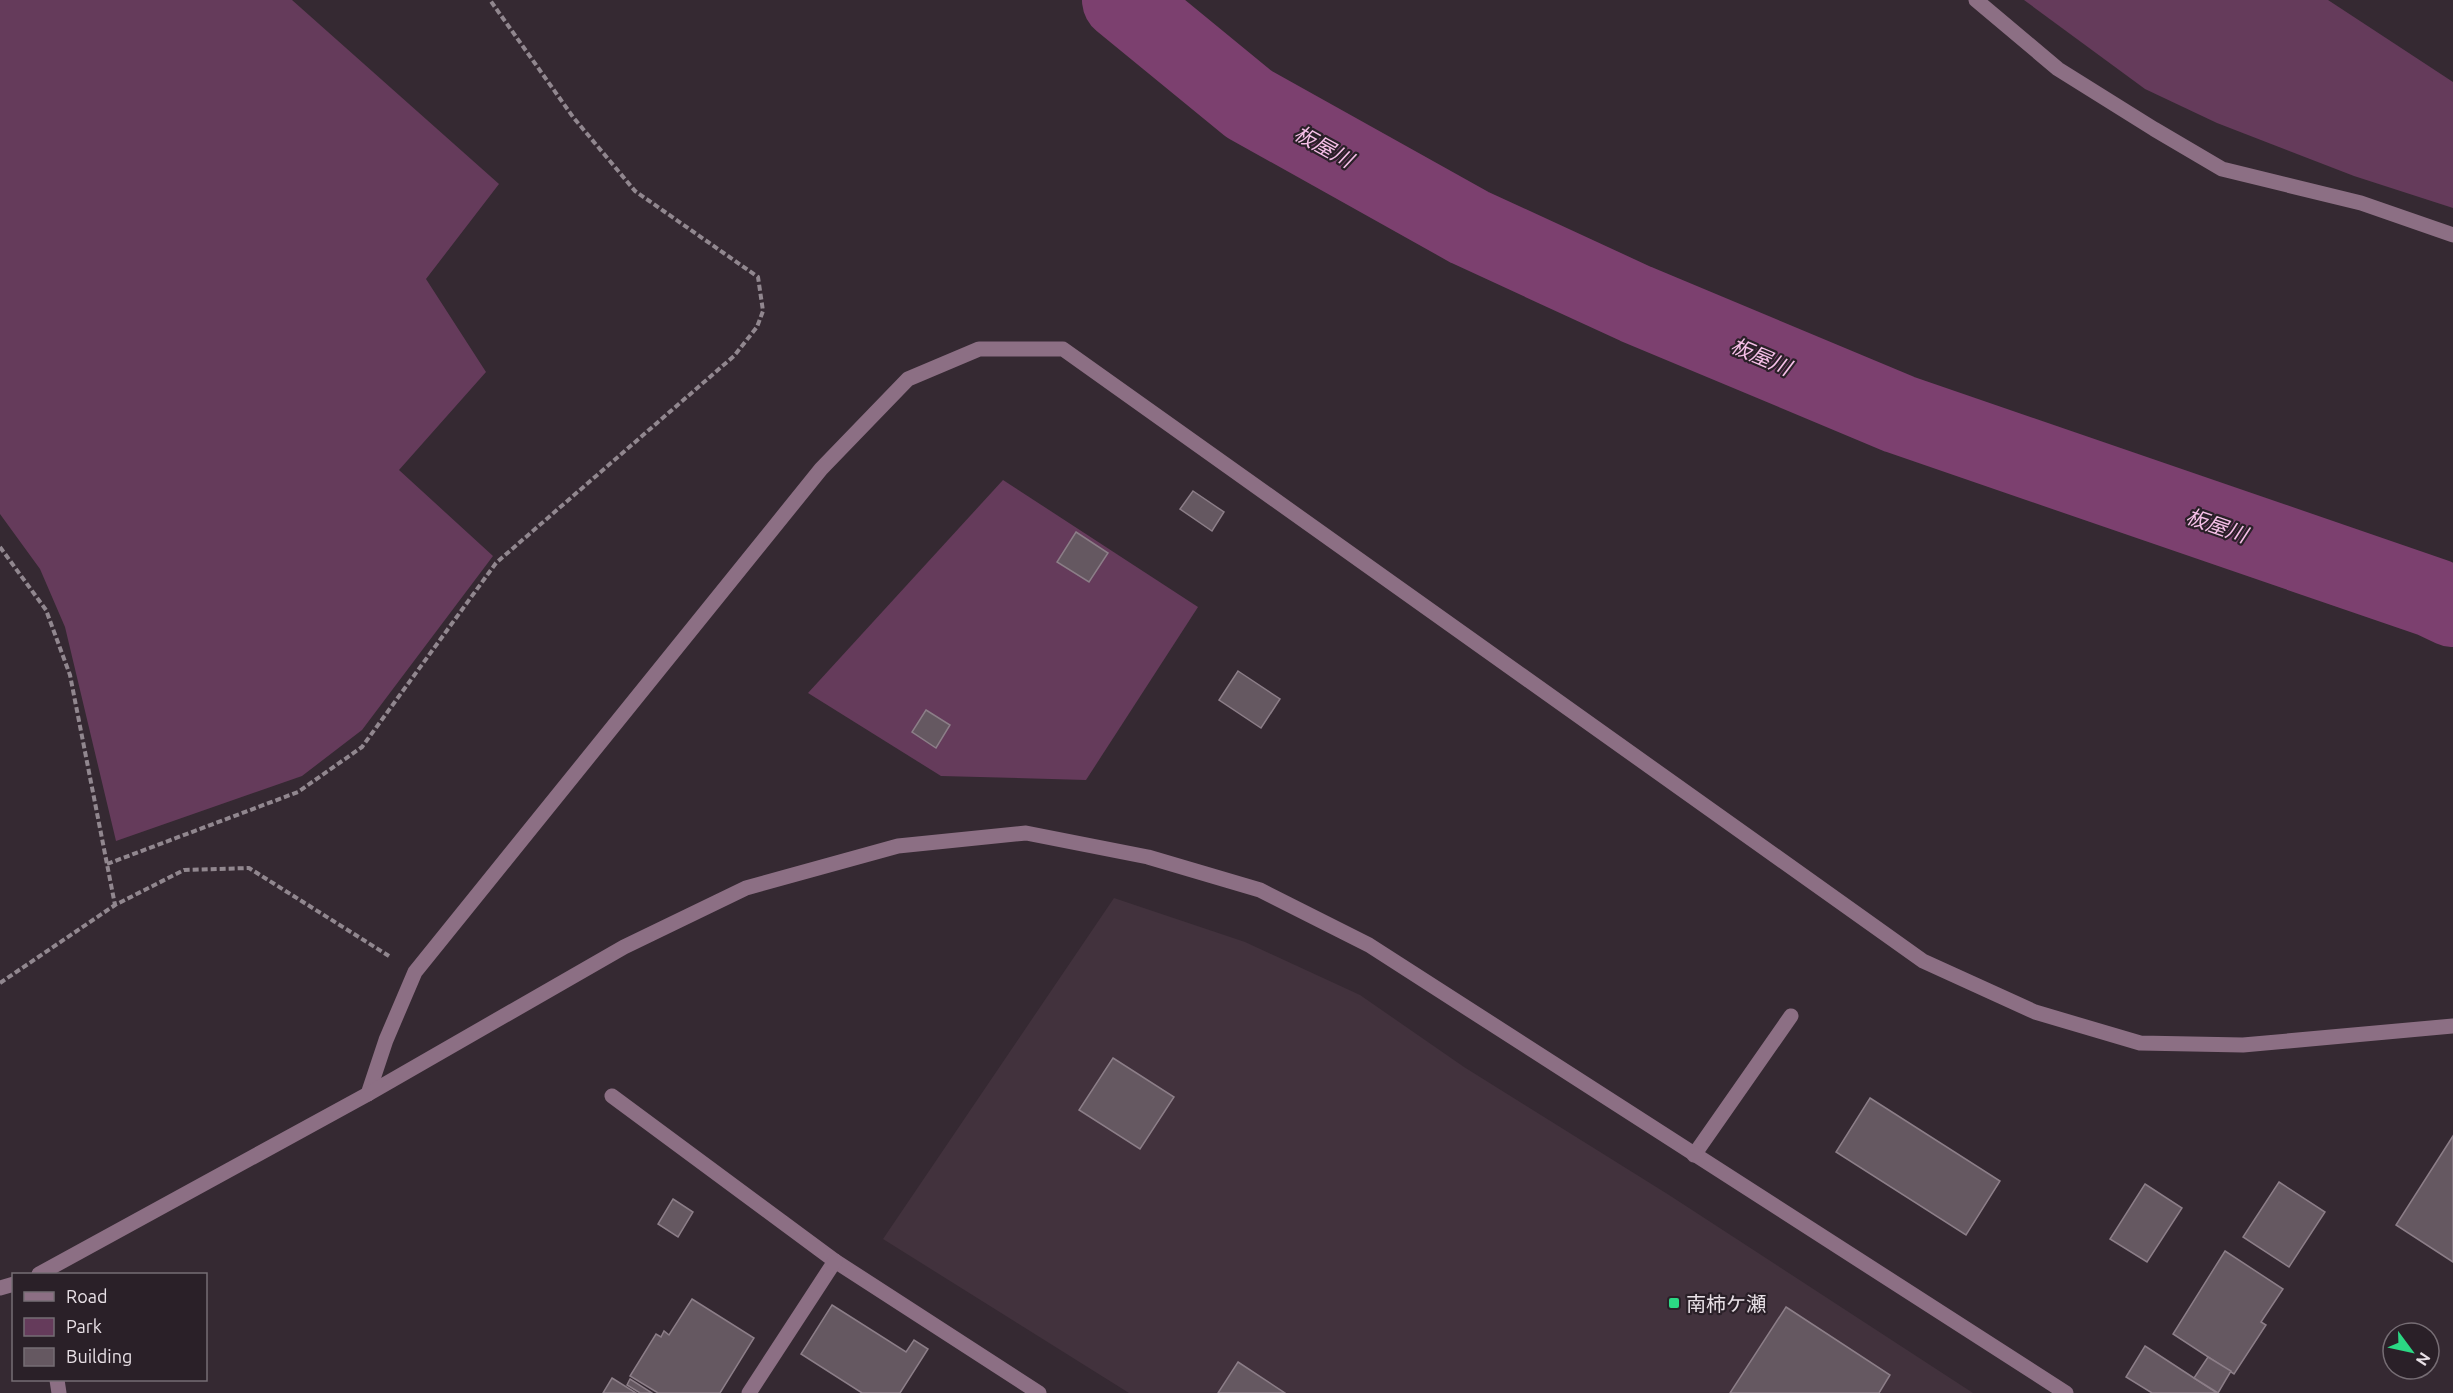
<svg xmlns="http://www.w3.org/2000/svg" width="2453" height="1393" font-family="Ubuntu,'Noto Sans JP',sans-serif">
  <rect width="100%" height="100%" fill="#352932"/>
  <polygon fill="#42323d" points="1114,898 1245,942 1360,995 1464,1067 1669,1195 1973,1393 1129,1393 883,1239"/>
  <g fill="#653b5b">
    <polygon points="0,0 292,0 499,184 426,279 486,372 399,470 493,556 362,730 302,776 116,841 65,627 40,569 0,514"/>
    <polygon points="2024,0 2328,0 2453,82 2453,208 2354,176 2217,123 2145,89"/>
    <polygon points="1003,480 1198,607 1086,780 941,776 808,693"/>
  </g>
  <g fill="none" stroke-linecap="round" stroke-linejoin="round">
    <polyline stroke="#7c406f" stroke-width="80" points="1122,0 1249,104 1469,227 1636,304 1899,414 2434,598 2453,607"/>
  </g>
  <g fill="#655861" stroke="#8c7e88" stroke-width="1.5">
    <polygon points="1193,491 1224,512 1212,531 1180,509"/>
    <polygon points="1076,532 1108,553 1089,582 1057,562"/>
    <polygon points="1238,671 1280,699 1261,728 1219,700"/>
    <polygon points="926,710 950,725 936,748 912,732"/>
    <polygon points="1113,1058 1174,1097 1140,1149 1079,1110"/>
    <polygon points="1870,1098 2000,1181 1966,1235 1836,1152"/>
    <polygon points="2453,1136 2453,1262 2396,1225"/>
    <polygon points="2279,1182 2325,1212 2289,1267 2243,1237"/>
    <polygon points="2145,1184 2182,1208 2147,1262 2110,1239"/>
    <polygon points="673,1199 693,1212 678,1237 658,1224"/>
    <polygon points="2225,1251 2283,1289 2261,1322 2266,1325 2234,1374 2173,1334"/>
    <polygon points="692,1299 754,1338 720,1393 658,1393 630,1376 656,1334 661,1337 664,1331 669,1335"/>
    <polygon points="832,1305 906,1352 914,1340 928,1349 900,1393 862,1393 801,1354"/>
    <polygon points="1786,1307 1890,1375 1879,1393 1730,1393"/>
    <polygon points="2145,1346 2194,1378 2217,1393 2152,1393 2126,1377"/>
    <polygon points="2208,1357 2231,1371 2218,1393 2194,1378"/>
    <polygon points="1238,1362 1285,1393 1218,1393"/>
    <polygon points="612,1378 636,1393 603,1393"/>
    <polygon points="630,1379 652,1393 640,1393 627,1385"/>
  </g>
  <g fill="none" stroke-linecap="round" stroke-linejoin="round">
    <g stroke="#91878f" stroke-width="4" stroke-dasharray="6 3" stroke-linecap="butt">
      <polyline points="0,547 46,610 70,675 115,905"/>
      <polyline points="107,864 298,792 362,747 496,563 734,356 757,327 763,311 758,277 635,191 573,117 490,0"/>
      <polyline points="0,983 115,905 184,870 249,868 389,956"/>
    </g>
    <g stroke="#8c6f84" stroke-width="15">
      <polyline points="1976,0 2058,69 2154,129 2222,169 2361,203 2453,235"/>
      <polyline points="368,1094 386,1040 415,972 821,469 908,379 979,349 1063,349 1923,961 2035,1012 2140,1043 2243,1045 2453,1026"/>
      <polyline points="612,1096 835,1261 1039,1393"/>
      <polyline points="1694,1155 1791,1016"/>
      <polyline points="39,1274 368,1094 624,947 746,888 898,846 1026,833 1148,857 1260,890 1369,945 2066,1393"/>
      <polyline points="0,1288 14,1284"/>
      <polyline points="57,1380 59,1393"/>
      <polyline points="749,1393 835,1261"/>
    </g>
  </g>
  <rect fill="#2bd884" stroke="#2a2028" stroke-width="2" x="1668" y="1297" width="12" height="12" rx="3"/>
  <g text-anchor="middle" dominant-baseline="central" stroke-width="4.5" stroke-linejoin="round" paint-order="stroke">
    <g font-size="20" fill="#e8e0e6" stroke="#2a2028" text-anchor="start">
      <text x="1686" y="1303">南柿ケ瀬</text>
    </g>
    <g font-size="21" font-style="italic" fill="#f5bfe7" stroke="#2a2028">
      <text transform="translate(1324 146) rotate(29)">板屋川</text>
      <text transform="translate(1761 356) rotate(23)">板屋川</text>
      <text transform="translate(2217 525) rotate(19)">板屋川</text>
    </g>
  </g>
  <rect x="12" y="1273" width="195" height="108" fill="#2a2028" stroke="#766d74" stroke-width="1.5"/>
  <rect x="24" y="1292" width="30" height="9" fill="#8c6f84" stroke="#766d74" stroke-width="1.5"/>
  <text x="66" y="1303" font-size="18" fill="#e8e0e6">Road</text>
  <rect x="24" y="1318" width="30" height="18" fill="#653b5b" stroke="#766d74" stroke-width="1.5"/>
  <text x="66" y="1333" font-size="18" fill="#e8e0e6">Park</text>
  <rect x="24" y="1348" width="30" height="18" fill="#655861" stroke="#766d74" stroke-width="1.5"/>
  <text x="66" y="1363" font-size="18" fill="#e8e0e6">Building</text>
  <g transform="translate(2411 1351) rotate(123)"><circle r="28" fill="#2a2028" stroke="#766d74" stroke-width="1.5"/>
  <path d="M0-4.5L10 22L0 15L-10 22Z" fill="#2bd884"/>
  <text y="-9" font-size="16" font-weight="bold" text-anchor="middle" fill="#e8e0e6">N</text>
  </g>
</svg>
